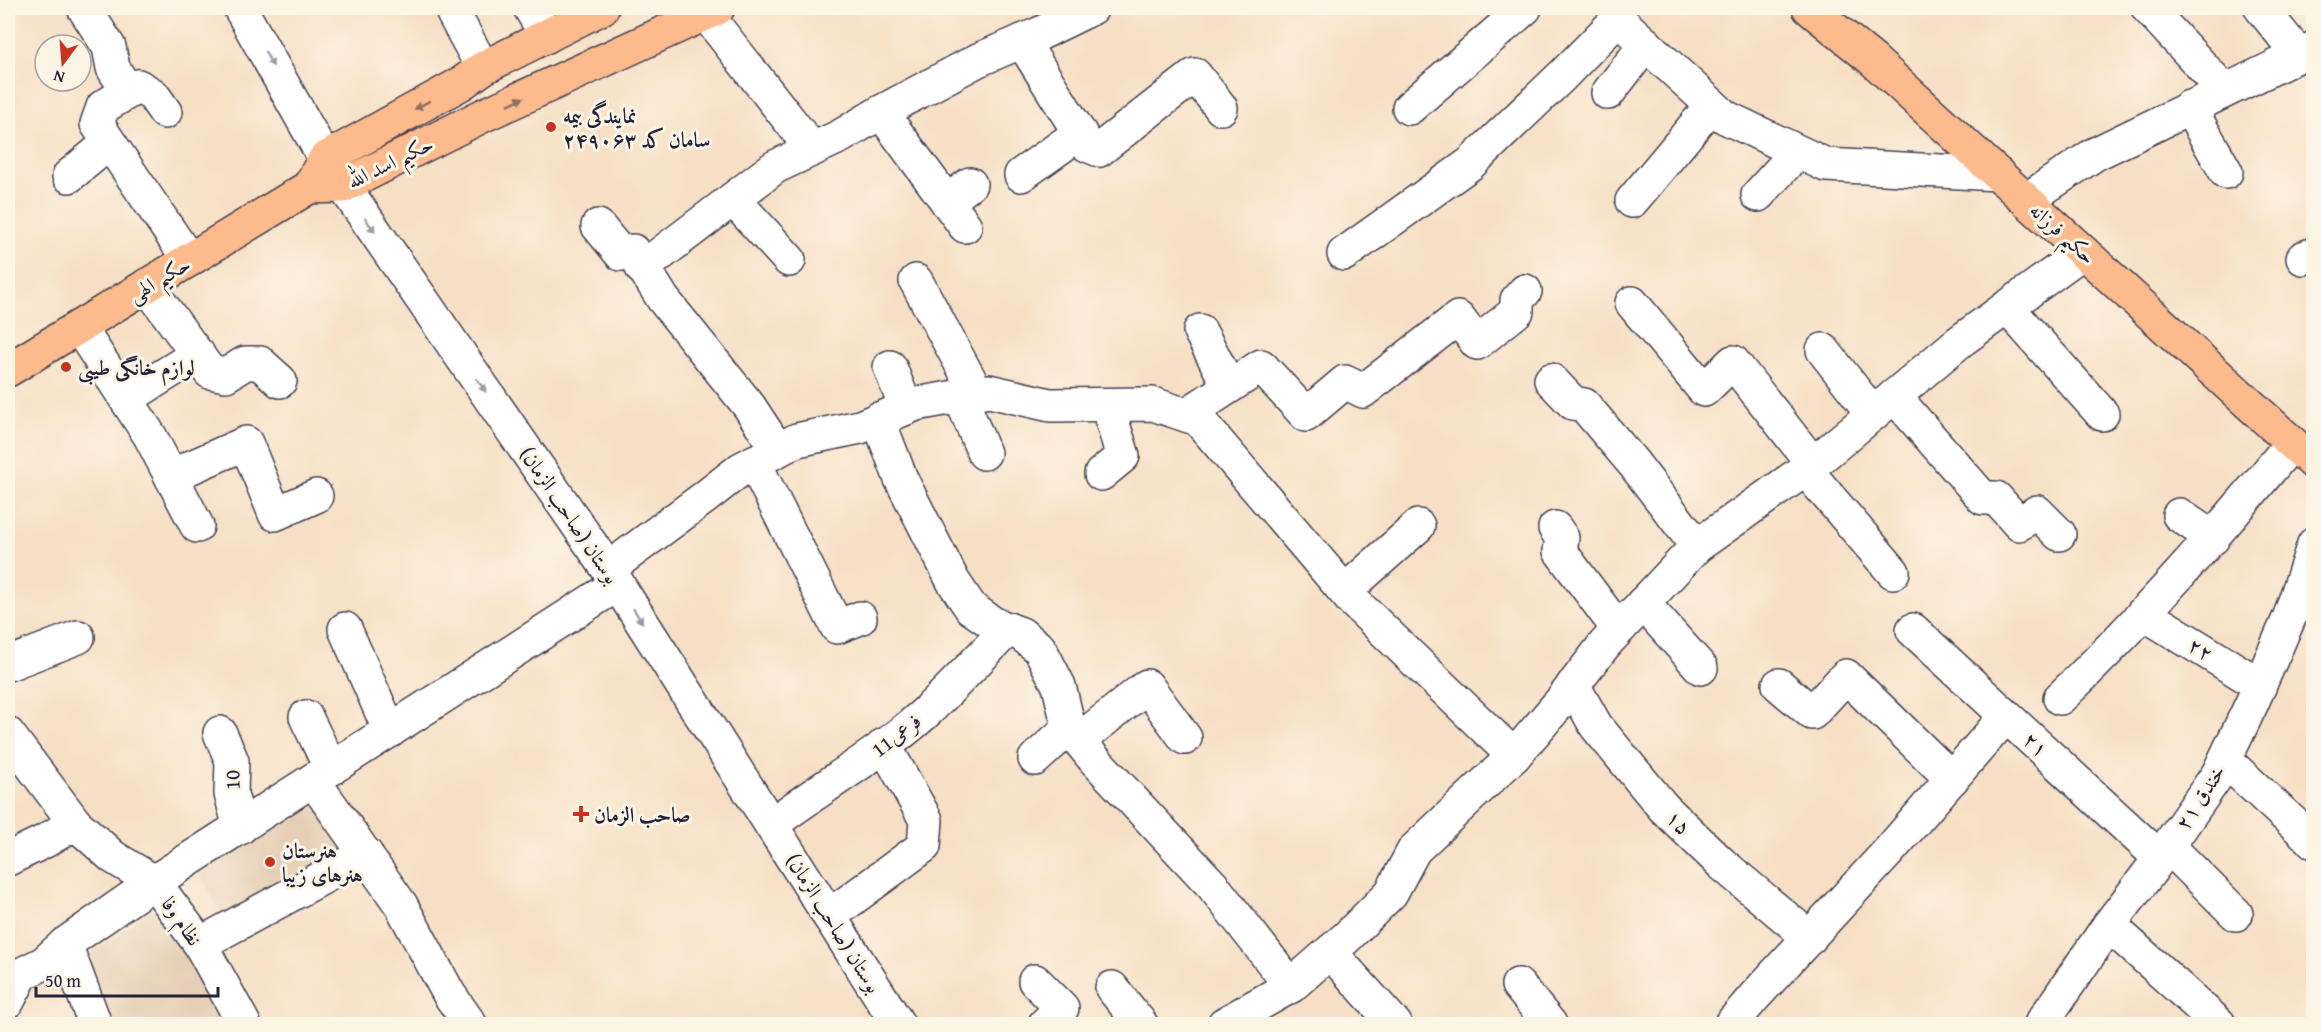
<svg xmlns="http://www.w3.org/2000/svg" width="2321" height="1032" font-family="'Gentium Book Plus',Amiri,serif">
  <rect width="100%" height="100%" fill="#fcf5e5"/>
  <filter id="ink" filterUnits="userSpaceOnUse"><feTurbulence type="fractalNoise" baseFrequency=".0167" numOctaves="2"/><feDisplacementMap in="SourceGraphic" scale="12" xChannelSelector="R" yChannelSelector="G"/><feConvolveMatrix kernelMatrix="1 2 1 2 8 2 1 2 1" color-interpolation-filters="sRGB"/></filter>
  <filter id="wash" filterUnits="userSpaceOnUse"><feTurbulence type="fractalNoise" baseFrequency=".008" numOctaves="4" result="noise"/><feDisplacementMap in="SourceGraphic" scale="24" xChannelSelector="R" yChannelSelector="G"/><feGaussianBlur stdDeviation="1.35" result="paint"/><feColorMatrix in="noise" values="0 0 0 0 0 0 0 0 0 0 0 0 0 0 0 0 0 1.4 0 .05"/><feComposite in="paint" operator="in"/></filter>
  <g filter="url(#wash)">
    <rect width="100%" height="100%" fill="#f6dfc4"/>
    <g fill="#e6cfb6">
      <polygon points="304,804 318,810 345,851 223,916 199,873"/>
      <polygon points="150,910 166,910 227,1024 109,1024 88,956"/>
    </g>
  </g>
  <g filter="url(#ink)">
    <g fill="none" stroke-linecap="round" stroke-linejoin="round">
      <g stroke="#423e50" stroke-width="36">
        <g id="minor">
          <polyline points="84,8 109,47 113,68 128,92"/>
          <polyline points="240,8 325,159 608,569 898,1024"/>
          <polyline points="530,8 547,36"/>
          <polyline points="2148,8 2224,90"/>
          <polyline points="2261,8 2299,55"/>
          <polyline points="453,13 483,68"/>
          <polyline points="706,14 812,149"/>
          <polyline points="1022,41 1087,145 1099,150 1195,75 1221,108"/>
          <polyline points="1608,93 1646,44"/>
          <polyline points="2189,107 2226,172"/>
          <polyline points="1409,108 1525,8"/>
          <polyline points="165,112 153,95 138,86 103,107 97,124 189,260"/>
          <polyline points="881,112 965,226"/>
          <polyline points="1021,175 1080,133"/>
          <polyline points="69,176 109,143"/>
          <polyline points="1758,195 1797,152"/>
          <polyline points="733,199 789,260"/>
          <polyline points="2026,200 2095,154 2314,48"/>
          <polyline points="1632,201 1712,105"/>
          <polyline points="947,202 970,184"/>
          <polyline points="598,226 621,254 633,251 663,299 749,406 778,450"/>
          <polyline points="1344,254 1470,164 1562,76 1618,19 1725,117 1826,165 1998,174"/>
          <polyline points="2303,258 2314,254"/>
          <polyline points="642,268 775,167 841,136 881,112 978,60 1039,34 1092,8"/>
          <polyline points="916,281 977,393"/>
          <polyline points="147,285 210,372 226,375 245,363 260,363 280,381"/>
          <polyline points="1632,303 1704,390 1733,362 1813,464"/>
          <polyline points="2007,307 2102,414"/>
          <polyline points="79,327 150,436 197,526"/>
          <polyline points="1200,331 1229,386"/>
          <polyline points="1823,350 1873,414"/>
          <polyline points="890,367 906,408"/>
          <polyline points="1551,380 1573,403 1584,405 1634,464 1697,546"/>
          <polyline points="960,396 984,453"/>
          <polyline points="1894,396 1983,498 1996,498 2019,524 2037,512 2059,534"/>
          <polyline points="126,399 198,354"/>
          <polyline points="1186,415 1261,366 1306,415 1345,382 1363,391 1458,318 1477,343 1517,311 1517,300 1525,291"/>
          <polyline points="878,419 901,479 953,581 971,608 994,624 1021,634 1040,649 1059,686 1069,728 1094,759 1213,886 1291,986"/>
          <polyline points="754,462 837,627 860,618"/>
          <polyline points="1805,469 1893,572"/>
          <polyline points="1101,474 1123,456 1107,405"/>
          <polyline points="171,476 246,443 275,514 316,496"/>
          <polyline points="2179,515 2213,538"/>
          <polyline points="1555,528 1562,538 1560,551 1618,629"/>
          <polyline points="608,569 704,498 741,469 797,440 860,427 916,404 989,391 1050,405 1153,404 1198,419 1352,600 1514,756"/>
          <polyline points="1345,591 1418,526"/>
          <polyline points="1643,603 1701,668"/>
          <polyline points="2143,613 2260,685"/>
          <polyline points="345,629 390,731"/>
          <polyline points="1913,630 2160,858"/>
          <polyline points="8,664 78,637"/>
          <polyline points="1573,685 1596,726 1663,807 1722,864 1810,938"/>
          <polyline points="1779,685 1812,713 1846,676 1952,779"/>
          <path d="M2060,698C2143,619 2219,532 2292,443"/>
          <polyline points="306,717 331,769"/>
          <polyline points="220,733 232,761 231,794 240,828"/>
          <polyline points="8,734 75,823 113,857 154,882 200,944 244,1024"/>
          <polyline points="1079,740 1147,686 1185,738"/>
          <polyline points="1035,759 1069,728"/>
          <polyline points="2225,760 2314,842"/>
          <polyline points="313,780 401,905 449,994 470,1024"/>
          <path d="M771,825C821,787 877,756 924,714C953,687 980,657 1008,629"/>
          <polyline points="2168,846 2236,914"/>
          <polyline points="8,859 45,841 75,823"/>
          <polyline points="829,916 924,846 926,820 884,745"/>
          <polyline points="2109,925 2219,1024"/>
          <polyline points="200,944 366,854"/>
          <polyline points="1330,952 1395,1024"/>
          <polyline points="1035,981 1062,1008 1045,1024"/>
          <polyline points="1518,985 1550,1024"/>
          <polyline points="1112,988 1141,1024"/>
          <polyline points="8,1001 22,974 44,963 65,944"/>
          <polyline points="95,1024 65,944 154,882 618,584"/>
          <polyline points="1224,1024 1291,986 1347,937 1391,893 1414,850 1514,756 1562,700 1605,644 1697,546 1813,464 1959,342 2083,252"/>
          <polyline points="1731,1024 1755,996 1889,851 2006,716"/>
          <polyline points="2041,1024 2109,925 2152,869 2218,774 2251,705 2290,616 2314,544"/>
        </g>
      </g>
      <g stroke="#423e50" stroke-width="36">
        <g id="major">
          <polyline points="1809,8 1873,60 2314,463"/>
          <polyline points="309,187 325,159 462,83 483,68 602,8"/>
          <polyline points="8,370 309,187 343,186 482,116 718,8"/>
        </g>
      </g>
      <use href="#minor" stroke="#fff" stroke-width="33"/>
      <use href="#major" stroke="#fcba8d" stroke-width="33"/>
    </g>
    <defs><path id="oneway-solid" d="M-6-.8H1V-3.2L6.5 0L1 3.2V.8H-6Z" transform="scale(1.5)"/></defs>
    <g fill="#9c9ca7">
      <use href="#oneway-solid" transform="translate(269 59) rotate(61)"/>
      <use href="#oneway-solid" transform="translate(370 225) rotate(55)"/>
      <use href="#oneway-solid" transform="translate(481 385) rotate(55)"/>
      <use href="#oneway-solid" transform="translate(638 616) rotate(58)"/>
    </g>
    <g fill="#8f6e64">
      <use href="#oneway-solid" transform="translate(516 101) rotate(-25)"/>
      <use href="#oneway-solid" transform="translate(422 105) rotate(151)"/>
    </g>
  </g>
  <g fill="#c8321e" stroke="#fcf5e5" stroke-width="2">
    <circle cx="551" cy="127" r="6"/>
    <circle cx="66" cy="367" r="6"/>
    <path d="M578 805h6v6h6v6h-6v6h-6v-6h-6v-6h6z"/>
    <circle cx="270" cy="862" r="6"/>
  </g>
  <g text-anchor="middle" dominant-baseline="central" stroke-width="6" stroke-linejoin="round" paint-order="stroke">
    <g font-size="21" font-weight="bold" fill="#22223b" stroke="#fcf5e5" text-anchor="start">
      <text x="563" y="115">نمایندگی بیمه<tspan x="563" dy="24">سامان کد ۲۴۹۰۶۳</tspan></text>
      <text x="78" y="367">لوازم خانگی طیبی</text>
      <text x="594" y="814">صاحب الزمان</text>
      <text x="282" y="850">هنرستان<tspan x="282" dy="24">هنرهای زیبا</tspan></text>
    </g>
    <g font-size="21" fill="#22223b" stroke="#fcf5e5">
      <text transform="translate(390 162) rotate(-26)">حکیم اسد الله</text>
      <text transform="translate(2063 233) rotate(42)">حکیم فرزانه</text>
      <text transform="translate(159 279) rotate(-31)">حکیم الهی</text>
      <text transform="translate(570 515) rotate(56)">بوستان (صاحب الزمان)</text>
      <text transform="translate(2201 649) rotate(32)">۲۲</text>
      <text transform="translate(896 735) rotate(-38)">فرعی11</text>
      <text transform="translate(2036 744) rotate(43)">۲۱</text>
      <text transform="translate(232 780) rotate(-92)">10</text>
      <text transform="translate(2200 797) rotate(-57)">۲۱ خندق</text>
      <text transform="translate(1679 822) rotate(44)">۱۵</text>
      <text transform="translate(182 921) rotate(55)">نظام وفا</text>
      <text transform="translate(834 923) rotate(58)">بوستان (صاحب الزمان)</text>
    </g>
  </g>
  <rect width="2321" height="1032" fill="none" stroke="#fcf5e5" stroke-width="30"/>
  <g transform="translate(63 63) rotate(196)"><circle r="28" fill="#fcf5e5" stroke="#a5a1a1" stroke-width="1.5"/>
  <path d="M0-4.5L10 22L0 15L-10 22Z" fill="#c8321e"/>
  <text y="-9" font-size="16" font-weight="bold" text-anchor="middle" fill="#22223b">N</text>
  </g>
  <path d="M36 987v9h182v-9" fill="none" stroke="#22223b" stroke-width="3"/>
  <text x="45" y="987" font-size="18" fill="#22223b" stroke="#fcf5e5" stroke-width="4.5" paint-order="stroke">50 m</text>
</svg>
